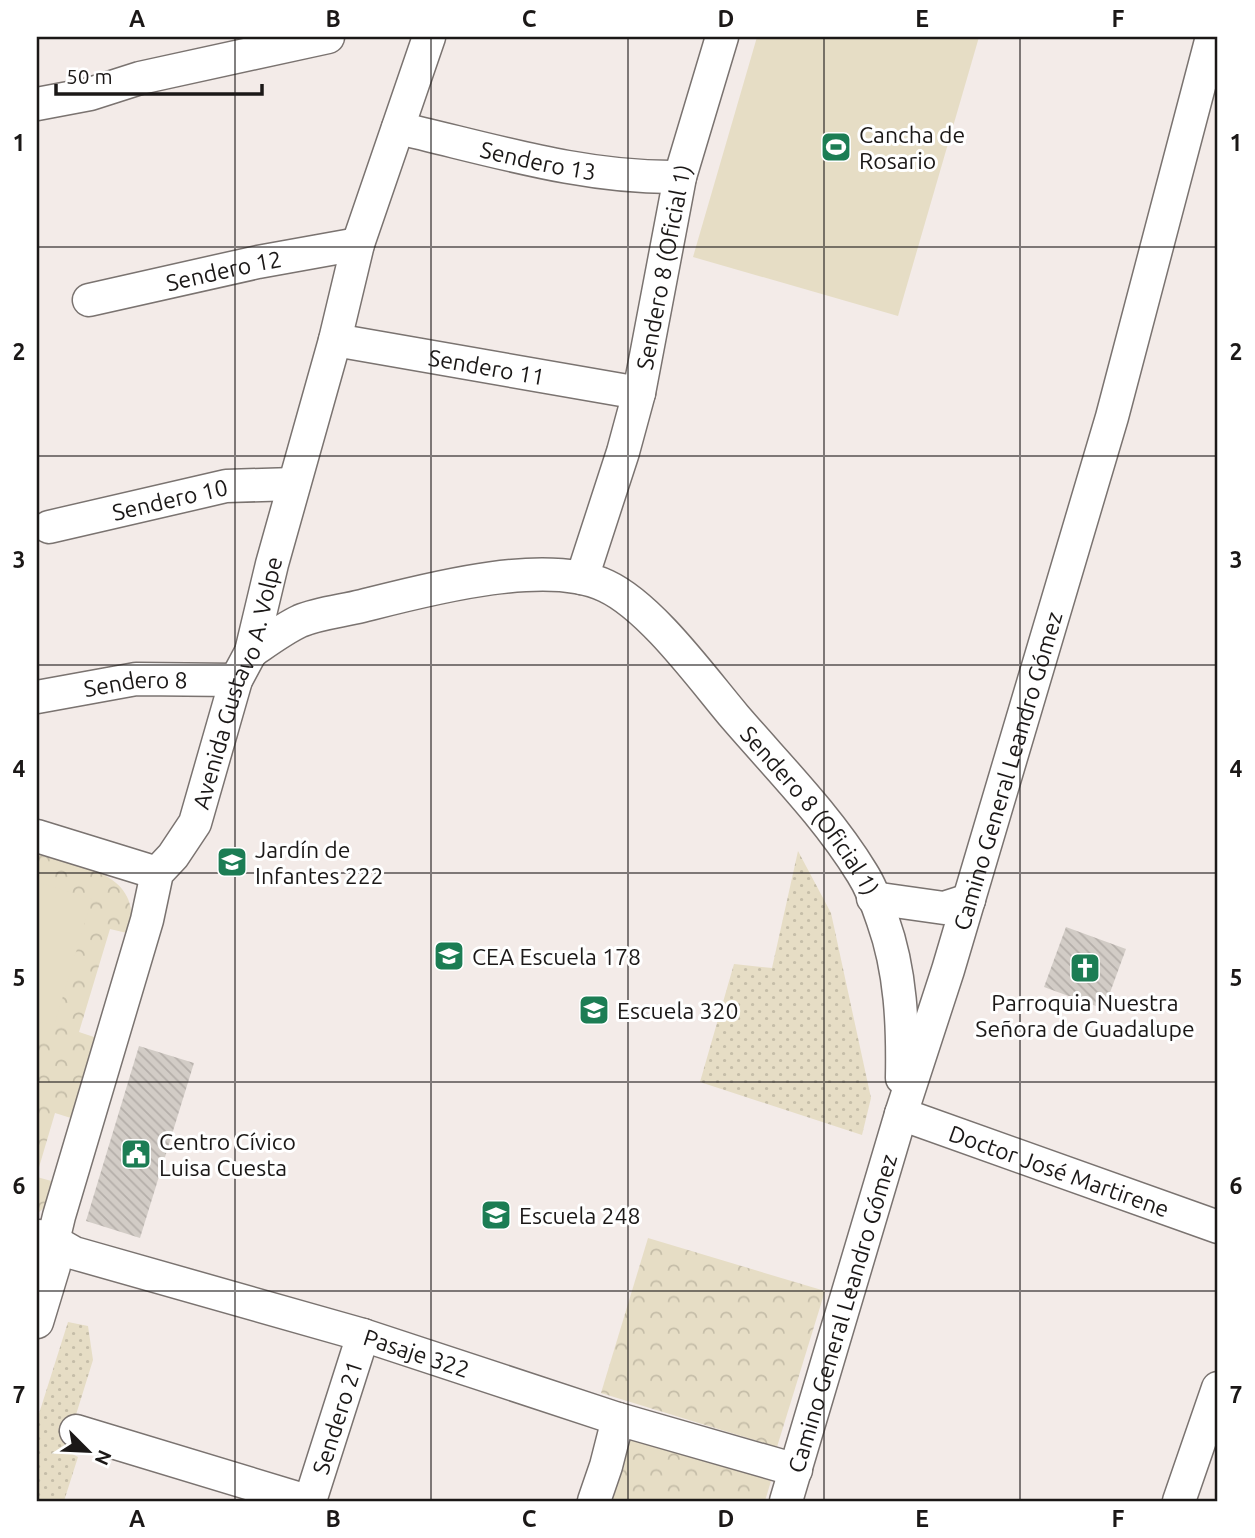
<svg xmlns="http://www.w3.org/2000/svg" width="1255" height="1538" font-family="Ubuntu,sans-serif">
  <defs>
    <pattern id="grass-dots" width="8" height="8" patternUnits="userSpaceOnUse" patternTransform="scale(1.75)"><rect width="8" height="8" fill="#e6ddc5"/><path d="M2 2h.1M6 6h.1" fill="none" stroke="#c5bda8" stroke-width="1.8" stroke-linecap="round"/></pattern>
    <pattern id="park-crowns" width="20" height="18" patternUnits="userSpaceOnUse" patternTransform="scale(1.75)"><rect width="20" height="18" fill="#e6ddc5"/><path d="M2 6a3 3 0 1 1 6 0M12 15a3 3 0 1 1 6 0" fill="none" stroke="#c5bda8"/></pattern>
    <pattern id="building-back-hatch" width="6" height="6" patternUnits="userSpaceOnUse" patternTransform="scale(1.75)"><rect width="6" height="6" fill="#d2ccc6"/><path d="M-1 5l2 2M0 0l6 6M5-1l2 2" fill="none" stroke="#b4aea9"/></pattern>
  </defs>
  <rect width="100%" height="100%" fill="#f3ebe8"/>
  <g fill="url(#grass-dots)">
    <polygon points="798,851 831,913 871,1098 862,1135 700,1082 734,964 772,968"/>
    <polygon points="68,1322 88,1326 93,1360 65,1450 78,1457 64,1501 37,1501 37,1420"/>
  </g>
  <g fill="url(#park-crowns)">
    <path d="M37,854C84,869 141,870 131,934L110,929L79,1032L100,1039L74,1119L55,1113L37,1174Z"/>
    <polygon points="37,1177 55,1182 48,1204 37,1214"/>
    <polygon points="648,1238 825,1291 777,1447 601,1393"/>
    <polygon points="627,1436 771,1481 765,1501 609,1501"/>
  </g>
  <g fill="#e6ddc5">
    <polygon points="757,37 979,37 898,316 693,257"/>
    <polygon points="37,882 92,899 54,1026 37,1021"/>
  </g>
  <g fill="url(#building-back-hatch)">
    <polygon points="1066,927 1126,949 1104,1009 1044,987"/>
    <polygon points="139,1046 194,1063 140,1238 86,1221"/>
  </g>
  <g fill="none" stroke-linecap="round" stroke-linejoin="round">
    <g stroke="#7a7370" stroke-width="35">
      <g id="minor">
        <polyline points="37,104 90,94 140,78 328,37"/>
        <path id="s1" d="M398,128C490,149 584,179 680,177"/>
        <path id="s2" d="M89,300L258,262L358,244"/>
        <path id="s3" d="M335,340L639,393"/>
        <path id="s4" d="M49,527L226,486L294,484"/>
        <path id="s5" d="M582,578L623,452L639,393L680,177L722,37"/>
        <path id="s6" d="M251,652C267,641 283,629 300,621C319,613 342,611 362,606C425,590 546,557 606,586C651,607 702,678 735,717C778,767 827,816 862,873C871,887 878,906 883,921C901,971 903,1026 902,1078"/>
        <path id="s7" d="M37,697L136,679L236,680"/>
        <polyline points="37,836 157,873"/>
        <polyline points="873,898 944,908 969,900"/>
        <path id="s8" d="M901,1114L1218,1227"/>
        <path id="s9" d="M39,1236L53,1241L74,1253L363,1335L618,1419L796,1470"/>
        <path id="s10" d="M37,1322L54,1266L53,1241L59,1216L147,920L157,873L173,856L195,823L236,680L251,652L272,564L335,340L358,244L429,37"/>
        <polyline points="76,1431 307,1501"/>
        <path id="s11" d="M310,1501L363,1335"/>
        <polyline points="594,1501 606,1466 618,1419"/>
        <path id="s12" d="M786,1501L901,1114L948,970L1112,417L1212,37"/>
        <polyline points="1179,1501 1218,1388"/>
      </g>
    </g>
    <use href="#minor" stroke="#fff" stroke-width="32"/>
  </g>
  <path fill="none" stroke="#1b1817" stroke-width="2" stroke-opacity="0.55" d="M235,37V1501M431,37V1501M628,37V1501M824,37V1501M1020,37V1501M37,247H1218M37,456H1218M37,665H1218M37,873H1218M37,1082H1218M37,1291H1218"/>
  <defs>
    <g id="stadium-square" transform="scale(1.575)"><rect x="-9" y="-9" width="18" height="18" rx="4" fill="#1c7d54" stroke="#fff"/><path d="M0-5a6.5 5 0 1 0 0 10a6.5 5 0 1 0 0-10ZM-3.5-1.8h7v3.6h-7Z" fill="#fff"/></g>
    <g id="school-square" transform="scale(1.575)"><rect x="-9" y="-9" width="18" height="18" rx="4" fill="#1c7d54" stroke="#fff"/><path d="M0-5L7-2L0 1L-7-2ZM-4 1L0 2.5L4 1V4Q0 6-4 4Z" fill="#fff"/></g>
    <g id="church-square" transform="scale(1.575)"><rect x="-9" y="-9" width="18" height="18" rx="4" fill="#1c7d54" stroke="#fff"/><path d="M-1.2-6h2.4v3.5h3.3v2.4h-3.3V6h-2.4V-.1h-3.3v-2.4h3.3Z" fill="#fff"/></g>
    <g id="civic-square" transform="scale(1.575)"><rect x="-9" y="-9" width="18" height="18" rx="4" fill="#1c7d54" stroke="#fff"/><path d="M-.6-6.5H3V-4.5H.6V-3L4-1V1h2V6H-6V1h2V-1L-.6-3ZM-1.2 2.5V6h2.4V2.5Z" fill="#fff"/></g>
  </defs>
  <g fill-rule="evenodd">
    <use href="#stadium-square" x="836" y="147"/>
    <use href="#school-square" x="232" y="862"/>
    <use href="#school-square" x="449" y="956"/>
    <use href="#church-square" x="1085" y="968"/>
    <use href="#school-square" x="594" y="1010"/>
    <use href="#civic-square" x="136" y="1154"/>
    <use href="#school-square" x="496" y="1215"/>
  </g>
  <g text-anchor="middle" dominant-baseline="central" stroke-width="6" stroke-linejoin="round" paint-order="stroke">
    <g font-size="23" fill="#1b1817" stroke="#fff" text-anchor="start">
      <text x="859" y="134">Cancha de<tspan x="859" dy="26">Rosario</tspan></text>
      <text x="255" y="849">Jardín de<tspan x="255" dy="26">Infantes 222</tspan></text>
      <text x="472" y="956">CEA Escuela 178</text>
      <text x="1085" y="1002" text-anchor="middle">Parroquia Nuestra<tspan x="1085" dy="26">Señora de Guadalupe</tspan></text>
      <text x="617" y="1010">Escuela 320</text>
      <text x="159" y="1141">Centro Cívico<tspan x="159" dy="26">Luisa Cuesta</tspan></text>
      <text x="519" y="1215">Escuela 248</text>
    </g>
    <g font-size="23" fill="#1b1817" stroke="#fff">
      <text stroke="none"><textPath href="#s1" startOffset="144">Sendero 13</textPath></text>
      <text stroke="none"><textPath href="#s5" startOffset="322">Sendero 8 (Oficial 1)</textPath></text>
      <text stroke="none"><textPath href="#s2" startOffset="138">Sendero 12</textPath></text>
      <text stroke="none"><textPath href="#s3" startOffset="154">Sendero 11</textPath></text>
      <text stroke="none"><textPath href="#s4" startOffset="124">Sendero 10</textPath></text>
      <text stroke="none"><textPath href="#s10" startOffset="676">Avenida Gustavo A. Volpe</textPath></text>
      <text stroke="none"><textPath href="#s7" startOffset="100">Sendero 8</textPath></text>
      <text stroke="none"><textPath href="#s12" startOffset="763">Camino General Leandro Gómez</textPath></text>
      <text stroke="none"><textPath href="#s6" startOffset="676">Sendero 8 (Oficial 1)</textPath></text>
      <text stroke="none"><textPath href="#s8" startOffset="168">Doctor José Martirene</textPath></text>
      <text stroke="none"><textPath href="#s12" startOffset="196">Camino General Leandro Gómez</textPath></text>
      <text stroke="none"><textPath href="#s9" startOffset="396">Pasaje 322</textPath></text>
      <text stroke="none"><textPath href="#s11" startOffset="88">Sendero 21</textPath></text>
    </g>
  </g>
  <rect width="1255" height="1538" fill="none" stroke="#ffffff" stroke-width="77"/>
  <g transform="translate(88 1451) rotate(114)" stroke="#ffffff" stroke-width="5" paint-order="stroke">
  <path d="M0-5L12 26L0 18L-12 26Z" fill="#1b1817"/>
  <text y="-10" font-size="19" font-weight="bold" text-anchor="middle" fill="#1b1817">N</text>
  </g>
  <path d="M56 84v10h206v-10" fill="none" stroke="#1b1817" stroke-width="3.5"/>
  <text x="66" y="84" font-size="21" fill="#1b1817" stroke="#ffffff" stroke-width="5" paint-order="stroke">50 m</text>
  <rect x="38" y="38" width="1178" height="1462" fill="none" stroke="#1b1817" stroke-width="2.5"/>
  <g font-size="23" text-anchor="middle" font-weight="bold" fill="#1b1817">
    <text x="137" y="27">A</text>
    <text x="333" y="27">B</text>
    <text x="529" y="27">C</text>
    <text x="726" y="27">D</text>
    <text x="922" y="27">E</text>
    <text x="1118" y="27">F</text>
    <text x="19" y="151">1</text>
    <text x="1236" y="151">1</text>
    <text x="19" y="360">2</text>
    <text x="1236" y="360">2</text>
    <text x="19" y="568">3</text>
    <text x="1236" y="568">3</text>
    <text x="19" y="777">4</text>
    <text x="1236" y="777">4</text>
    <text x="19" y="986">5</text>
    <text x="1236" y="986">5</text>
    <text x="19" y="1194">6</text>
    <text x="1236" y="1194">6</text>
    <text x="19" y="1403">7</text>
    <text x="1236" y="1403">7</text>
    <text x="137" y="1527">A</text>
    <text x="333" y="1527">B</text>
    <text x="529" y="1527">C</text>
    <text x="726" y="1527">D</text>
    <text x="922" y="1527">E</text>
    <text x="1118" y="1527">F</text>
  </g>
</svg>
